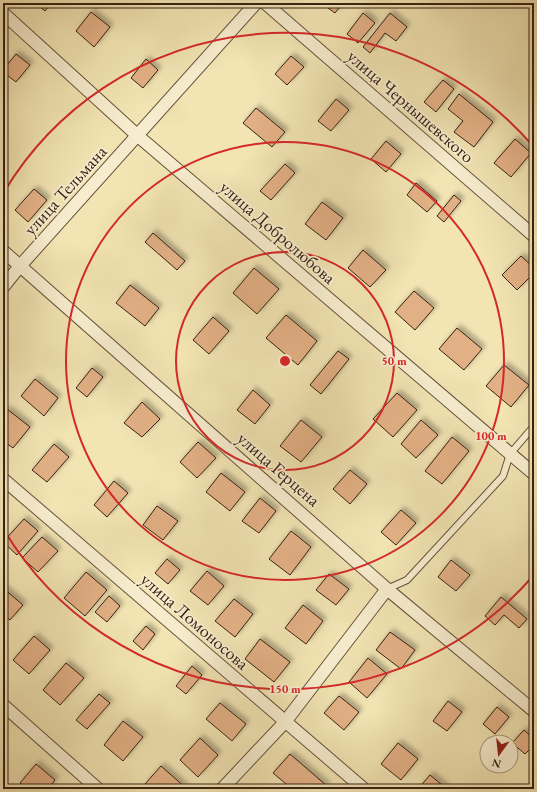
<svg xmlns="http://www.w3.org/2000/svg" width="537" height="792" font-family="'EB Garamond',serif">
  <defs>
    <filter id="shadow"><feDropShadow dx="3.5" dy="-3.5" stdDeviation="2" flood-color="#0004"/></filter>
  </defs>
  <rect width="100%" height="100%" fill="#f2e4b3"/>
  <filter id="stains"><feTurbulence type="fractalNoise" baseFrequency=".005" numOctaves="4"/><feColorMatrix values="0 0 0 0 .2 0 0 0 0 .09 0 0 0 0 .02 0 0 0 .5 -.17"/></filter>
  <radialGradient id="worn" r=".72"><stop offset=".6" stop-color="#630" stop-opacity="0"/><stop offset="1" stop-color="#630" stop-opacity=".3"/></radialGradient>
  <g fill="#e2b085" stroke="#372113" filter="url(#shadow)">
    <polygon points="35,3 51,3 45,11"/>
    <polygon points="321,3 343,3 335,13"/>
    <polygon points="91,12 110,27 94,47 76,31"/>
    <polygon points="363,13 375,23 358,43 347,34"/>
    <polygon points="390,13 407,27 396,41 385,33 370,53 363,47"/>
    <polygon points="16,54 30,65 16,82 3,72 3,70"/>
    <polygon points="291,56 304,67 287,85 275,74"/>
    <polygon points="146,59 158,70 143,88 131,78"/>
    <polygon points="443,80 454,89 436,112 424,102"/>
    <polygon points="459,94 493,122 474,147 454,132 463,121 448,109"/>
    <polygon points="336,99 349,110 331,131 318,121"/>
    <polygon points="256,108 285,132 272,147 243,123"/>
    <polygon points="515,139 531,153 511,177 494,163"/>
    <polygon points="386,141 401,154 386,172 371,159"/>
    <polygon points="285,164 295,173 271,200 260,191"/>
    <polygon points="416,183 437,201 427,212 407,195"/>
    <polygon points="34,189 47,200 28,222 15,210"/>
    <polygon points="454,195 461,201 444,222 437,216"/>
    <polygon points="322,202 343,218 326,240 305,224"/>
    <polygon points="153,233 185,261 177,270 145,242"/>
    <polygon points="363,250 386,270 370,287 348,268"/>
    <polygon points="521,256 534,268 534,273 517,290 502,275"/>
    <polygon points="254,268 279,289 257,314 233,293"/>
    <polygon points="130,285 159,308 145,326 116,303"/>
    <polygon points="414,291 434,308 415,330 395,312"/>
    <polygon points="286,315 317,341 298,365 266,338"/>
    <polygon points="213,317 229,331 209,354 193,340"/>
    <polygon points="457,328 482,349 464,370 439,349"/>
    <polygon points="338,351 349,359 321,394 310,385"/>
    <polygon points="504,365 529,385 511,407 486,386"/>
    <polygon points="92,368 103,377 87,397 76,388"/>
    <polygon points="35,379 58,398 44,416 21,396"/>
    <polygon points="253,390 270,405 255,424 237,410"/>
    <polygon points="397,393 417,410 393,437 373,419"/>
    <polygon points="142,402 160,419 142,437 124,423"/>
    <polygon points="7,409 30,427 13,448 3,441 3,414"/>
    <polygon points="301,420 322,437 301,462 280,446"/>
    <polygon points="421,420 438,435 416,458 401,444"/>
    <polygon points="452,437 469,451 442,484 425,471"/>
    <polygon points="198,442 216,458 197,478 180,462"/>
    <polygon points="54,444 69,457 47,482 32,470"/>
    <polygon points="350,470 367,484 350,504 333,489"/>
    <polygon points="221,473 245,492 230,511 206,492"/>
    <polygon points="114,481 128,493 107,517 94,505"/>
    <polygon points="260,498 276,511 259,533 242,521"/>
    <polygon points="157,506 178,521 163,540 143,525"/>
    <polygon points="401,510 416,523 396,545 381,532"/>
    <polygon points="24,519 38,531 17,555 3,542"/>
    <polygon points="291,531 311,547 290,575 269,559"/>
    <polygon points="42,537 58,551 38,572 22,558"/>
    <polygon points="167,559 180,570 168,584 155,573"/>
    <polygon points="451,560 470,575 456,591 438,577"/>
    <polygon points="207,571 224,586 208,605 190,591"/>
    <polygon points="86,572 107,590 85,616 64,598"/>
    <polygon points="329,574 349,589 336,605 316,590"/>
    <polygon points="3,588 23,605 10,620 3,614"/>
    <polygon points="109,596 120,606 107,622 95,612"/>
    <polygon points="501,597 527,619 519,628 504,615 495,625 485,616"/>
    <polygon points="234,599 253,614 235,637 215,621"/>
    <polygon points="303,605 323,621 306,644 285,628"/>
    <polygon points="146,626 155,634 143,650 133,641"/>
    <polygon points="390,632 415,650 401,669 376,650"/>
    <polygon points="34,636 50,650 29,674 13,660"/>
    <polygon points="260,639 290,662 274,682 245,659"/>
    <polygon points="368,658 387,674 367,698 349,682"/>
    <polygon points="66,663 84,678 60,705 43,690"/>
    <polygon points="192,666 202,675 186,694 176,686"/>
    <polygon points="99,694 110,703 87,729 76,720"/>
    <polygon points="339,696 359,712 344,730 324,713"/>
    <polygon points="448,701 462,712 447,731 433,721"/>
    <polygon points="220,703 246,724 232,741 206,719"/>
    <polygon points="497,707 509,717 495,734 483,724"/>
    <polygon points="123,721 143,737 123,761 104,745"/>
    <polygon points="524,730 534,739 534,745 525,754 512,743"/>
    <polygon points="200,738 218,755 198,777 180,760"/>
    <polygon points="398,743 418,759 401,780 381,764"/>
    <polygon points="290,754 327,786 324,789 292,789 273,773"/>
    <polygon points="36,764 55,780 48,789 28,789 20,783"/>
    <polygon points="161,766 187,789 151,789 145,784"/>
    <polygon points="430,775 447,789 418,789"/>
  </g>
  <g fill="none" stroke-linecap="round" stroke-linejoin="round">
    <g stroke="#66523b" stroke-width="8">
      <polyline id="service" points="387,589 407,580 503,476 510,454 534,426"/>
    </g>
    <g stroke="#66523b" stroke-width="14">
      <g id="minor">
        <polyline points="265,3 534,236"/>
        <polyline points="3,13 138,136 534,474"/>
        <polyline points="3,251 387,589 534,711"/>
        <polyline points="3,287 20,266 256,3"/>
        <polyline points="3,479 364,789"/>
        <polyline points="3,705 98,789"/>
        <polyline points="222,789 285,722 387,589"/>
      </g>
    </g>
    <use href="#service" stroke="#f7edce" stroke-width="6"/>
    <use href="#minor" stroke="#f7edce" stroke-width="12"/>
  </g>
  <g fill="none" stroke="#d62828" stroke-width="2">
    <circle cx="285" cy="361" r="109"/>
    <circle cx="285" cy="361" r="219"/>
    <path d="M533 576A328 328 0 0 1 4 530M4 192A328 328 0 0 1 533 146"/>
  </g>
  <g text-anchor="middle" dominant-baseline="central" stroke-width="3.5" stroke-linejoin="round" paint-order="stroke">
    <g font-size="18" fill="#372113" stroke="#f7edce">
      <text transform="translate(411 106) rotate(41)">улица Чернышевского</text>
      <text transform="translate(65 190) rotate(-48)">улица Тельмана</text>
      <text transform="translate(278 232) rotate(41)">улица Добролюбова</text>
      <text transform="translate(279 469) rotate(41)">улица Герцена</text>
      <text transform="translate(195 621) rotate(41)">улица Ломоносова</text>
    </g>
  </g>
  <circle cx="285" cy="361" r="6" fill="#d62828" stroke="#f7edce" stroke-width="2"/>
  <g font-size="12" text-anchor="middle" font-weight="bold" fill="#d62828" stroke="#f7edce" stroke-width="3.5" stroke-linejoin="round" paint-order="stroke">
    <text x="394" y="365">50 m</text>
    <text x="491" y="440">100 m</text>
    <text x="285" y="693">150 m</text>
  </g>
  <rect width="537" height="792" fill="none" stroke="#f2e4b3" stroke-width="16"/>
  <rect x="4" y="4" width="529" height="784" fill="none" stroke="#372113" stroke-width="2"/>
  <rect x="8" y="8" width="521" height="776" fill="none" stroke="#372113"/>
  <g transform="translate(499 754) rotate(195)"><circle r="19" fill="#f7edce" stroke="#aa9b83"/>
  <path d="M0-3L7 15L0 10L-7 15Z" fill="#8f2418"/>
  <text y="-6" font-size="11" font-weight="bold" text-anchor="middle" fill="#372113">N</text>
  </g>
  <rect width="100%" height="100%" filter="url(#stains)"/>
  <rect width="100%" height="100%" fill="url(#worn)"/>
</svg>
